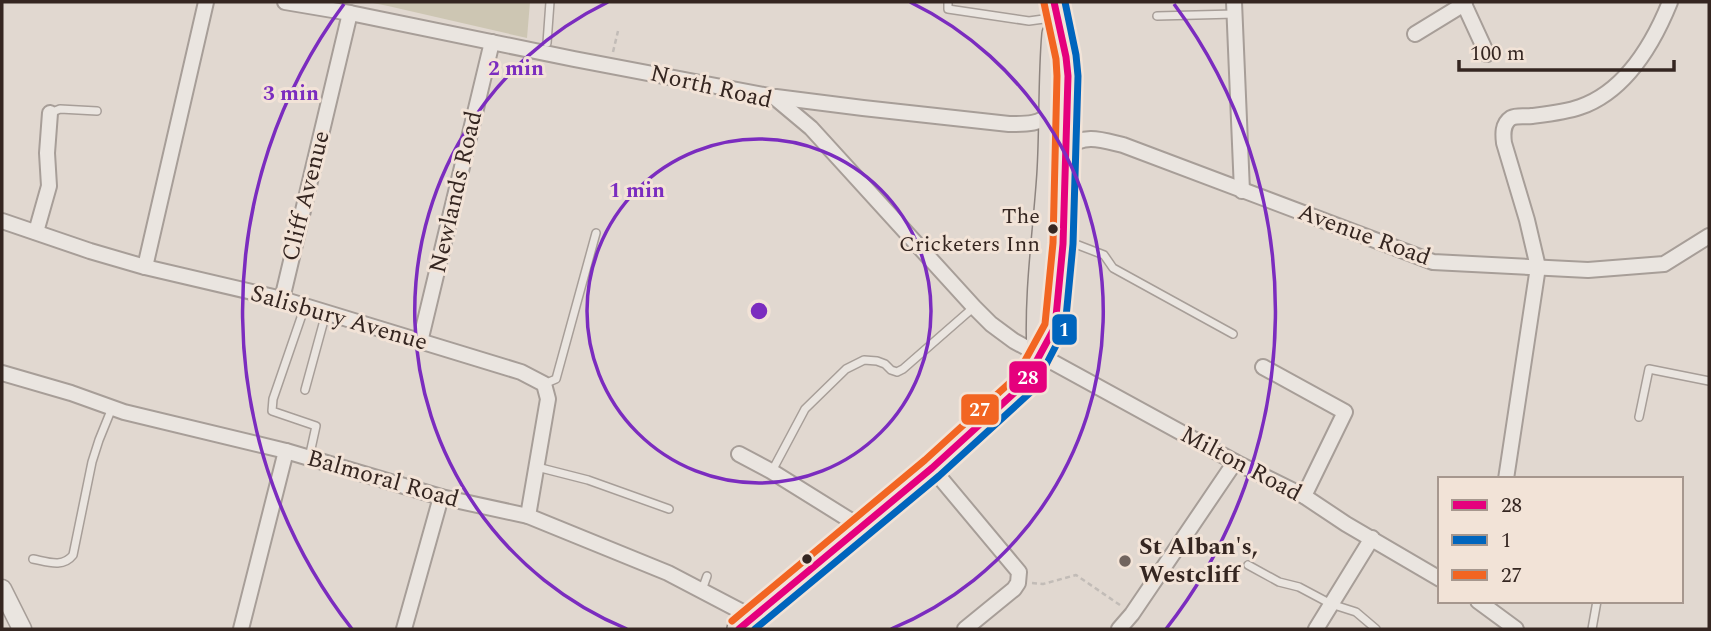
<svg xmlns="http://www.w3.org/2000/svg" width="1711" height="631" font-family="Spectral,serif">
  <rect width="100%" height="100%" fill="#e1d8d0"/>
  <polygon fill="#cdc6b3" points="368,2 530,2 527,38 388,6"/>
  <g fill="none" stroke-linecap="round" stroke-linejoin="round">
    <g stroke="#a79e98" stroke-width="10">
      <g id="service">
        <polyline points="948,2 948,9 1029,21 1051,18"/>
        <polyline points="1157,16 1235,14"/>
        <polyline points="547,43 550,2"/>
        <polyline points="50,113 60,109 97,111"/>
        <polyline points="1065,245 1078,245 1104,255 1113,268 1233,334"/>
        <polyline points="305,306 273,399 272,411 316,426 309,458"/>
        <polyline points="544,384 556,379 596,233"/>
        <polyline points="305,390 326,313"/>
        <polyline points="1639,417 1649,369 1709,381"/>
        <polyline points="537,467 588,480 669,509"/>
        <polyline points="772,471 805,409 846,369 864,360 877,361 885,364 891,370 897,372 903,369 974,307"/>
        <path d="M33,559C48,562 63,568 73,555L92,462L99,440L112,408"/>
        <polyline points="1248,565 1279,582 1299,587 1331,604 1356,612 1376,629"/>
        <polyline points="702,590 707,576"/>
        <polyline points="1592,629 1597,601"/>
      </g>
    </g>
    <g stroke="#a79e98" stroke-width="18">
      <g id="minor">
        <polyline points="285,2 350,13 574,59 774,97 811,128 974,307 991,324 1014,341 1235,462 1304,496 1346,524 1440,579"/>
        <polyline points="1234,2 1242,191"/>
        <polyline points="1464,4 1487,54"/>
        <polyline points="1415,34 1464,4 1465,2"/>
        <path d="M776,97L863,108L1009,124C1025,124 1039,125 1051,113"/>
        <path d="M1067,148C1085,133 1102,140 1123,145L1433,262L1588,270L1664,264L1709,236"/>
        <polyline points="2,221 90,251 145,267 282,299 521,372 544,384 548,399 528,516"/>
        <polyline points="36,232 49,186 47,153 50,113"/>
        <polyline points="145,267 206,2"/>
        <polyline points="282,299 350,13"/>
        <polyline points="420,342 492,42"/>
        <polyline points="1263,367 1345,412 1304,496"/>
        <polyline points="2,373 71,393 124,412 286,451 441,497 528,516 668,573 752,617"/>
        <polyline points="739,454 771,471 861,527"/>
        <polyline points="932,468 1019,572 1018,583 1014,589 965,629"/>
        <path d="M1506,479L1538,267L1527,220L1504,143C1503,135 1502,124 1511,118C1517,115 1525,117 1532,116C1548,114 1566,112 1580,107C1626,91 1653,44 1670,2"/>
        <polyline points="1478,601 1516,629"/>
        <polyline points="241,629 286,451"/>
        <polyline points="404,629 441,497"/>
        <polyline points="1119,629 1132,614 1235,462"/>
        <polyline points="1316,629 1372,538"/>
      </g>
    </g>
    <g stroke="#a79e98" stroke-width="21">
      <polyline id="tertiary" points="2,589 22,629"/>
    </g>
    <g stroke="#8d847f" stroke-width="26">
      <g id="primary">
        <path d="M1039,354C1036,294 1045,234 1049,175C1052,128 1050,81 1054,34"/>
        <path d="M739,629L932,468L1016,391L1024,384L1039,354L1055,327L1063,244L1068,76C1068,51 1056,27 1054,2"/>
      </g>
    </g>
    <g stroke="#c2bcb7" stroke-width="2.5" stroke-dasharray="5 3.5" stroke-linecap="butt">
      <polyline points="613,52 618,31"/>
      <polyline points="1032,583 1043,584 1076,575 1120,605"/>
    </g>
    <use href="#service" stroke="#eae5e0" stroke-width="7"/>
    <use href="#minor" stroke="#eae5e0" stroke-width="14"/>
    <use href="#tertiary" stroke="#eae5e0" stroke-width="18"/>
    <use href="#primary" stroke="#e2dad3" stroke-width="23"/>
    <g stroke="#f2e3d7" stroke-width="12">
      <polyline id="bus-1" points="739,629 932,468 1024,384 1055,327 1063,244 1068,76 1066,57 1054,2"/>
    </g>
    <g stroke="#f2e3d7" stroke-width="12">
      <polyline id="bus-2" points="755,629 939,476 1033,390 1065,328 1073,244 1078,76 1076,55 1065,2"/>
    </g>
    <g stroke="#f2e3d7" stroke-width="12">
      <polyline id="bus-3" points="732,621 925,460 1016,377 1045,324 1053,243 1057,76 1056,59 1044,3"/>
    </g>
    <use href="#bus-1" stroke="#e5007d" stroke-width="7"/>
    <use href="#bus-2" stroke="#0065bd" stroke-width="7"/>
    <use href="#bus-3" stroke="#f26522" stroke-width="7"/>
  </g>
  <g fill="none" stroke="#7b2cbf" stroke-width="3.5">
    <circle cx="759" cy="311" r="172"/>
    <path d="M627 629A344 344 0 0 1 608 2M910 2A344 344 0 0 1 891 629"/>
    <path d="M352 629A516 516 0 0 1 344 4M1174 4A516 516 0 0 1 1166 629"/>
  </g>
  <g fill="#352621" stroke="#f2e3d7" stroke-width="2.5">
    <circle cx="1053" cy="229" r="6"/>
    <circle cx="807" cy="559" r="6"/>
  </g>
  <circle fill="#71645e" stroke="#f2e3d7" stroke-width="2.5" cx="1125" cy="561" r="7"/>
  <g text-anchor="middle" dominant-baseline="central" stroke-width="6" stroke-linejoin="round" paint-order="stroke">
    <g font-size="22" fill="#352621" stroke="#f2e3d7" text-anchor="end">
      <text x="1040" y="216">The<tspan x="1040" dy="28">Cricketers Inn</tspan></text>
    </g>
    <g font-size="24" fill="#352621" stroke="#f2e3d7">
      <text transform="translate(711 87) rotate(13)">North Road</text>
      <text transform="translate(456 192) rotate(-77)">Newlands Road</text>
      <text transform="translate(306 196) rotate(-76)">Cliff Avenue</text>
      <text transform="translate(1364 235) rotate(20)">Avenue Road</text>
      <text transform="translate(339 318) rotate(16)">Salisbury Avenue</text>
      <text transform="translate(1241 464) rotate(28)">Milton Road</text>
      <text transform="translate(383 479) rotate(16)">Balmoral Road</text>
    </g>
    <g font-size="24" font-weight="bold" fill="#352621" stroke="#f2e3d7" text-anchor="start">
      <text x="1139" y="547">St Alban's,<tspan x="1139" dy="28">Westcliff</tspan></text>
    </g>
  </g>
  <circle cx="759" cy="311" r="10" fill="#7b2cbf" stroke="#f2e3d7" stroke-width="3.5"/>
  <g font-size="21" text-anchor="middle" font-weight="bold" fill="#7b2cbf" stroke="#f2e3d7" stroke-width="6" stroke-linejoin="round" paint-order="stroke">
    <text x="516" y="75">2 min</text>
    <text x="291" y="100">3 min</text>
    <text x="637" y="197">1 min</text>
  </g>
  <g stroke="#f2e3d7" stroke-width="2.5">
    <rect x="1051" y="313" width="27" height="33" rx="7" fill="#0065bd"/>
    <rect x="1008" y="360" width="40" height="34" rx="7" fill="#e5007d"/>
    <rect x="960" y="393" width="40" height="33" rx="7" fill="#f26522"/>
  </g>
  <g font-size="19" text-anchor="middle" font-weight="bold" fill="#fff">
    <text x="1064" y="336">1</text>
    <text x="1028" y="384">28</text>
    <text x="980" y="416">27</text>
  </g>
  <rect width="1711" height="631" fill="none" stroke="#352621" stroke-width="7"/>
  <rect x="1438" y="477" width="245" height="126" fill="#f2e3d7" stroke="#a6978e" stroke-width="2"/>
  <rect x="1452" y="500" width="35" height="10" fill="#e5007d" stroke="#a6978e" stroke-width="2"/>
  <text x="1501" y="512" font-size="21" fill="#352621">28</text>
  <rect x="1452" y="535" width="35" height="10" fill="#0065bd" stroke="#a6978e" stroke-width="2"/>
  <text x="1501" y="547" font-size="21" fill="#352621">1</text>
  <rect x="1452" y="570" width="35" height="10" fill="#f26522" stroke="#a6978e" stroke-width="2"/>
  <text x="1501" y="582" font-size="21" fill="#352621">27</text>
  <path d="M1459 60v10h215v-10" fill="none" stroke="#352621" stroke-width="3.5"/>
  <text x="1470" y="60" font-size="21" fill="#352621" stroke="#f2e3d7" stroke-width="5" paint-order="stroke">100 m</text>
</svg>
